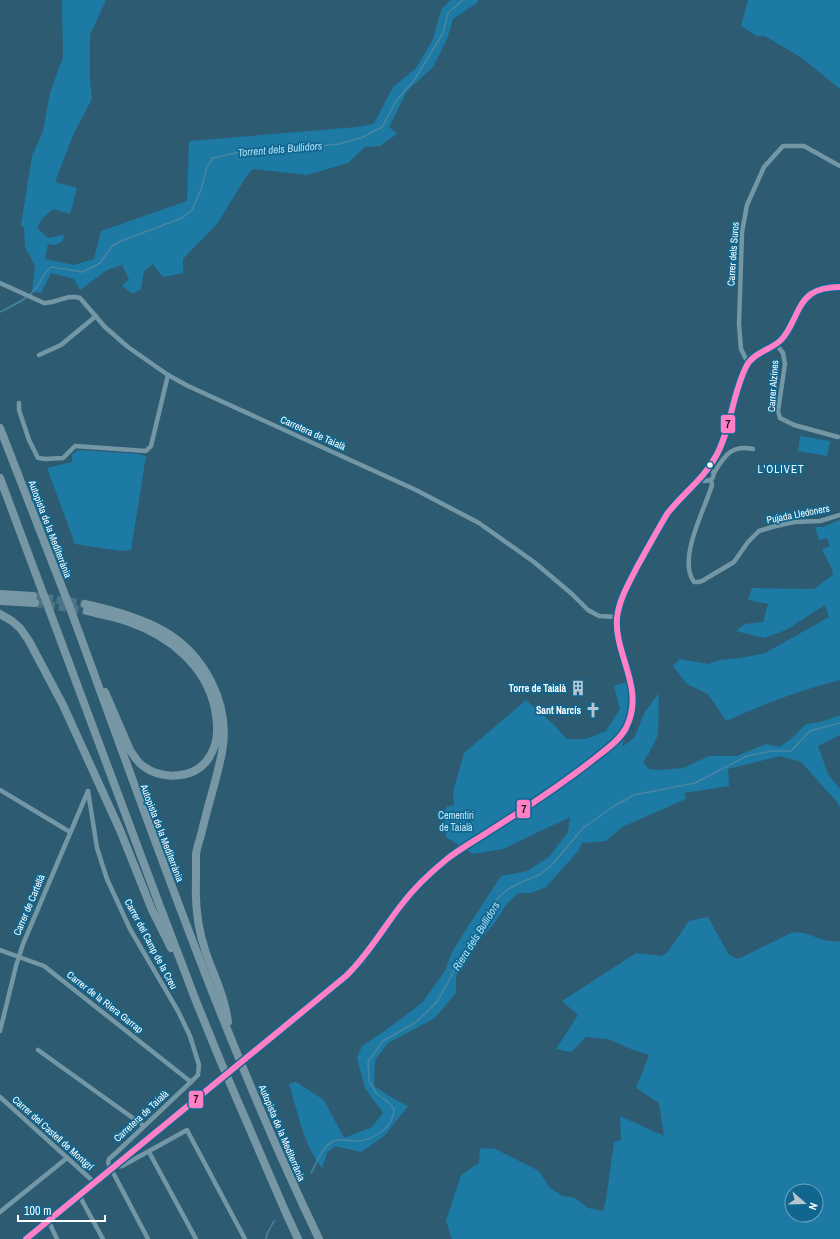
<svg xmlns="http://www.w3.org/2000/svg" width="840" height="1239" font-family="'Archivo Narrow',sans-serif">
  <rect width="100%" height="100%" fill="#2d5c72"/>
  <g fill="#1d7aa4" fill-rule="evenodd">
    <polygon points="62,0 106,0 90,35 90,81 92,99 74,133 55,182 77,188 70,214 53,209 43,218 37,228 48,238 64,235 63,241 55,245 48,244 45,259 74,265 94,259 101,231 187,201 189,141 357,127 374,124 393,87 416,68 432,41 442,8 451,0 478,0 477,3 453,19 447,39 433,67 407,91 389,127 397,134 380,146 365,147 348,163 307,175 253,169 246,177 217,224 183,259 183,273 163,277 153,264 144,271 141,289 133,294 122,286 129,279 122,265 107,270 80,290 74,279 51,273 41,293 32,291 35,266 25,247 24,228 21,225 32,156 43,131 50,93 63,57"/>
    <polygon points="748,0 840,0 840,89 802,58 765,36 757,36 741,26"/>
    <polygon points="800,436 830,441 827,456 798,451"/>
    <polygon points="79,450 139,454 146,456 131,550 121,551 75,544 47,468 72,462 72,454"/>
    <path d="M840,520V680C800,690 763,704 726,721L708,694L687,684L673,666L680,659L708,664L720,660L746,657L765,653L829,617L825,605L786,630L764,638L736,631L745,624L763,622L768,604L748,600L752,588L814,589L833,575L832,569L822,549L830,546L827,538L819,540L815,527H823Z"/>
    <path d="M630,681L634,703L622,747L634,738L645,712L659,693L658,735L649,753L643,762L649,769L661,770L683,768L709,756H737L766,744L779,747L791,739L806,724L821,722L840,715V735L818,746L828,774L840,789V808L838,803L801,762L780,756L728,769L729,786L684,793L686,799L622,827L606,841L582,843L579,850L546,887L531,893H518L506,905L493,925L469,951L456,977V993L435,1018L388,1043L375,1060L374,1086L389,1096L408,1106L384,1136L361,1152L335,1146L327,1153L322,1168C303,1144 298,1112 289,1084L296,1082L324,1100L344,1138L372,1127L383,1113L365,1088L357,1058L362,1046L386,1030L422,1003L445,971L451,954L463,934L501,876L527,871L549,857L568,832L570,817L503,849L473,854L446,837L444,819L446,807L454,805L453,792L464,753L526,700L554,725L567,739H585L606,731L620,709L614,686Z"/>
    <path d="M708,917L729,955L738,959L793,932L804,933L824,940L840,942V1239H452L446,1221L461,1175L479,1163L480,1148L495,1149L539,1171L549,1187L562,1196L575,1198L588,1208L603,1211L606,1200L614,1142L621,1140L620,1116L664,1136L659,1103L636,1088L649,1055L631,1049L608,1039L586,1037L571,1052L556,1049L578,1015L562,1001L636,953L661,956L667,953L689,921ZM792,1191H816V1215H792Z"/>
  </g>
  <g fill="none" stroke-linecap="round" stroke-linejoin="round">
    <g stroke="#4886a2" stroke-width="1.5">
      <path d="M0,312C12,306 28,299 37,287C43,279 42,274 51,267L83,272L100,263L113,245L126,239L182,218L192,210L201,190L207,167L213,158L245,151L299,148L339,144L363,137L382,127L396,101L415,79L443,33L448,13L463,0"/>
      <path d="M311,1173C317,1163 322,1146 334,1141C340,1138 349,1141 356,1141C373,1141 394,1127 394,1109L388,1102L377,1094L369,1081L368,1062L383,1041L416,1022L436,1003L447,984L464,951L476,934L494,903L501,895L510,888L524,881L539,875L550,867L583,828L614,806L634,795L695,783L747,756L772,751H791L810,731L840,723"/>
      <polyline points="266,1239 267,1234 274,1221"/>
    </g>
    <g stroke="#4c7487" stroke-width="8" stroke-dasharray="8 4" stroke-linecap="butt">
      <polyline points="33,596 85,604"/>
      <polyline points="35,603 87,611"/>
    </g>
    <g stroke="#7497a6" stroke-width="4.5">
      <path d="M0,283L44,303C57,303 67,294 80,298L105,327L128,347L168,375L188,386L416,490L479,523L534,562L572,594L588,610L599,616L617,617"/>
      <polyline points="776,344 783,353 785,364 778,411 780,418 794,425 838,437"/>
      <polyline points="39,355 61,345 96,316"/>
      <polyline points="748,363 741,349 739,324 742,232 747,205 764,167 783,146 804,146 840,166"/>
      <polyline points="19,403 19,410 29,440 38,458 46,459 63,458 75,446 146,451 151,446 168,375"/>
      <path d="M709,468L714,473L713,477L711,480L712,485C705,509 677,559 694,582H698L702,581L734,562L748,542L759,531L772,527L794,522L820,521L840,515"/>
      <path d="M714,473C724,456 732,444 753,449"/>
      <polyline points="700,478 704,481 711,480"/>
      <polyline points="0,790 70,832"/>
      <polyline points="88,791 97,848 107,879 130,929 178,1011 190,1036 199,1065 198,1075 194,1079 118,1151 109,1159 108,1163 148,1239"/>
      <polyline points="0,950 44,966 191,1082"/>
      <polyline points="0,1031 16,966 23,944 88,791"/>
      <polyline points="38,1050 144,1126"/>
      <polyline points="0,1097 94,1182"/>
      <polyline points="149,1152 196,1239"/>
      <polyline points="113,1167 122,1166 187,1130 245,1239"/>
      <polyline points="79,1195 103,1239"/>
      <polyline points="0,1212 67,1158"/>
      <polyline points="48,1220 57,1239"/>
      <polyline points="26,1239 214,1085"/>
    </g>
    <path stroke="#7497a6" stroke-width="6" d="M256,1050L333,987L362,961L402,904L423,880L435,869L459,850L544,796L591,761L617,740L622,734L626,728L631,713L633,699L629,674L618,636L617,623L618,611L624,592L667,514C682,494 704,479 716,456C731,429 732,395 746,367C752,353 771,350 781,340C794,327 796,305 811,294C820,288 830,287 840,287"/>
    <g stroke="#7897a5" stroke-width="8">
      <path d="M0,428C23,488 47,548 70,608C148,820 221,1035 319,1239"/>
      <polyline points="0,478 159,904 196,1001 220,1060 286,1213 298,1239"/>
      <polyline points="0,594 33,596"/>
      <polyline points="0,601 35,603"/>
      <path d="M85,604C112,610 138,617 162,630C204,653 231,704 222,752C217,779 208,804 202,831C200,839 197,847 196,854C196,863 196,873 196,882C195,906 198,930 206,953C214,976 225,997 228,1022"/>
      <path d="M87,611C101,615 116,617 129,622C169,636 206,665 215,709C218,726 219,741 210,756C197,779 163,781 143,766C137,762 134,756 130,750L105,692"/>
      <polyline points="0,614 12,621 20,628 29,641 63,705 120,830 152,910 171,948"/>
    </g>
    <polyline stroke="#7497a6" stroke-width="6" points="214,1085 256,1050"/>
    <g stroke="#10668f" stroke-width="9">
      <path id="bus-1" d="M26,1239L346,976C369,954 383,928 402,904C415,887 431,872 447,859C461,848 476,840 491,830C526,808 561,785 594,759C605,750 619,741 626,728C646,688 614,655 617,618C619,599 629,583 637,567C647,549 657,531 667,514C682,494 704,479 716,456C731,429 732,395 746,367C752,353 771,350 781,340C794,327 796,305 811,294C820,288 830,287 840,287"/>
    </g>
    <use href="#bus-1" stroke="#ff80c5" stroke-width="6"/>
  </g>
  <defs>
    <g id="building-bare" transform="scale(1.2)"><path d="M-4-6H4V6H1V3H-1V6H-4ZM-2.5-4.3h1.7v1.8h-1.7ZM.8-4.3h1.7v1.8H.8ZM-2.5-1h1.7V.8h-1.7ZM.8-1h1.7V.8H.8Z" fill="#b6c6ce" stroke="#10668f" stroke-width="2.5" paint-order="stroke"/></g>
    <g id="church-bare" transform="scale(1.2)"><path d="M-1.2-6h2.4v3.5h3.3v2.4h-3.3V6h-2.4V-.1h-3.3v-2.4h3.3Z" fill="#b6c6ce" stroke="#10668f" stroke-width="2.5" paint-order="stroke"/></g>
  </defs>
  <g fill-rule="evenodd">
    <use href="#building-bare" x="578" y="688"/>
    <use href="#church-bare" x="593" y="710"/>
  </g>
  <circle fill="#fff" stroke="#10668f" stroke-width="1.5" cx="710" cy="465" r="3.5"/>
  <g text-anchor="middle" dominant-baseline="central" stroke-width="3.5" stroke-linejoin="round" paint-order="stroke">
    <g font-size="10" fill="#fff" stroke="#10668f">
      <text transform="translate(733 254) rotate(-86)">Carrer dels Suros</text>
      <text transform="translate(773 386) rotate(-86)">Carrer Alzines</text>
      <text transform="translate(313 433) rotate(24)">Carretera de Taialà</text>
      <text transform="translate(798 514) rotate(-11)">Pujada Lledoners</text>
      <text transform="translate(50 529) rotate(69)">Autopista de la Mediterrània</text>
      <text transform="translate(162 833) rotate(69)">Autopista de la Mediterrània</text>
      <text transform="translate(29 905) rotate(-67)">Carrer de Cartellà</text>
      <text transform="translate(151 944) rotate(62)">Carrer del Camp de la Creu</text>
      <text transform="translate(105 1002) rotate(38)">Carrer de la Riera Garrap</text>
      <text transform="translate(141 1116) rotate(-43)">Carretera de Taialà</text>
      <text transform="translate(53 1133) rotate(42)">Carrer del Castell de Montgrí</text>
      <text transform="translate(282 1133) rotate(67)">Autopista de la Mediterrània</text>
    </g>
    <g font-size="10" font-weight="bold" fill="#fff" stroke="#10668f" text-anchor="end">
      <text x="566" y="688">Torre de Taialà</text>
      <text x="581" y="710">Sant Narcís</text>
    </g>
    <g font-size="10" fill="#c1ebfd" stroke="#10668f">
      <text x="456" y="815">Cementiri<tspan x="456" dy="12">de Taialà</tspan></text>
    </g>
    <g font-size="11" font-style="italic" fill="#aae2fa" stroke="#10668f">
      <text transform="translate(280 149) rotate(-5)">Torrent dels Bullidors</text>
      <text transform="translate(476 936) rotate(-58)">Riera dels Bullidors</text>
    </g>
    <g font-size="11" letter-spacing="1" fill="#fff" stroke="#10668f">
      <text x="781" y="469">L'OLIVET</text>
    </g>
  </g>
  <g stroke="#10668f" stroke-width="1.5">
    <rect x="720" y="414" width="16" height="20" rx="4" fill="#ff80c5"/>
    <rect x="516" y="799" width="15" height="20" rx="4" fill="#ff80c5"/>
    <rect x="188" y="1090" width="16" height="19" rx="4" fill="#ff80c5"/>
  </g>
  <g font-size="11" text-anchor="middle" font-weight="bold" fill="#111">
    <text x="728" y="428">7</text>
    <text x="524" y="813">7</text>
    <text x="196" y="1103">7</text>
  </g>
  <g transform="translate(804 1203) rotate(110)"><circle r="19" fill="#10668f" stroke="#70a3bc"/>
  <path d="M0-3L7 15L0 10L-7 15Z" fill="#b6c6ce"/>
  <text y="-6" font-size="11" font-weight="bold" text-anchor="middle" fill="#ffffff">N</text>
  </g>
  <path d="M18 1215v6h87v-6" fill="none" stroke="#ffffff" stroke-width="2"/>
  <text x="24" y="1215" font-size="12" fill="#ffffff" stroke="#10668f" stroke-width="3" paint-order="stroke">100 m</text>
</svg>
